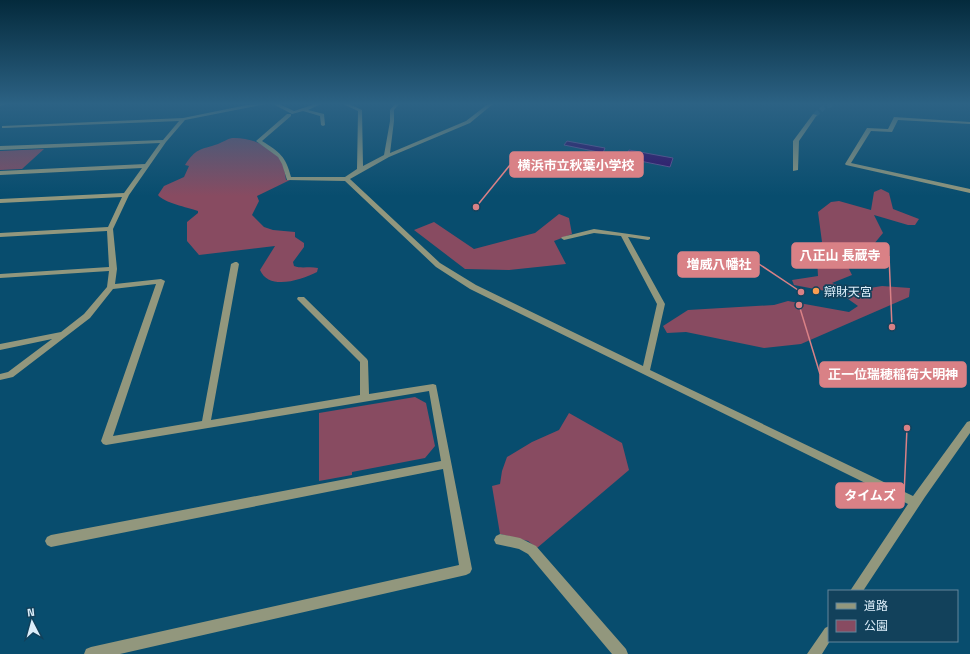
<svg xmlns="http://www.w3.org/2000/svg" width="970" height="654" font-family="'Titillium Web','Noto Sans JP',sans-serif">
  <rect width="100%" height="100%" fill="#084d6e"/>
  <g fill="#884b61">
    <path d="M232,138C248,137 271,145 280,159C284,164 285,173 286,180H290L257,196L259,201L252,215L264,227L273,230L295,232V237L304,243V247L293,262L294,266C302,269 309,266 318,268L317,272C301,280 269,291 260,270L275,246L199,255L187,241V222L198,213V211C187,207 164,203 158,195L164,186L184,177L189,166L185,165C196,148 200,150 218,144C223,142 227,139 232,138Z"/>
    <polygon points="44,149 22,169 0,170 0,151"/>
    <polygon points="881,189 889,193 893,209 919,219 915,225 908,225 874,215 883,233 869,250 839,249 852,275 832,283 852,291 882,286 910,288 909,297 801,344 764,348 686,332 667,333 663,326 688,310 774,305 788,301 849,312 858,306 841,294 794,285 792,280 818,276 817,259 803,251 822,242 818,212 831,202 839,201 871,210 874,192"/>
    <polygon points="559,214 569,218 572,234 554,241 566,264 509,270 465,269 414,230 434,222 474,249 535,233"/>
    <polygon points="415,397 426,403 435,446 425,458 352,472 352,475 319,481 319,413"/>
    <polygon points="569,413 622,443 629,470 537,548 528,541 500,534 492,486 500,484 502,471 507,457 532,442 559,430"/>
  </g>
  <g fill="#350666" stroke="#674c92">
    <polygon points="567,141 605,148 603,153 564,145"/>
    <polygon points="629,150 673,158 670,167 625,158"/>
  </g>
  <g fill="none" stroke-linecap="round" stroke-linejoin="round">
    <polyline stroke="#286583" stroke-width="5" stroke-dasharray="5 2.5" stroke-linecap="butt" points="815,115 824,107 834,104"/>
    <g fill="#92977d" fill-rule="evenodd">
      <polygon points="0,104 6,104 0,106"/>
      <polygon points="266,104 185,120 166,142 129,195 113,229 117,269 115,284 161,279 165,281 113,436 202,421 231,264 235,262 237,262 239,264 211,420 360,395 360,362 297,299 298,297 304,297 367,359 368,361 369,394 433,384 436,385 472,569 470,573 466,575 120,654 84,654 86,649 91,647 459,565 443,469 51,547 47,545 45,541 47,537 51,535 441,461 429,391 106,445 103,444 101,441 156,284 113,289 90,318 13,377 0,380 0,374 8,372 52,339 0,350 0,344 61,332 84,314 107,287 109,271 0,278 0,274 109,267 107,231 0,237 0,233 108,227 122,197 0,203 0,199 124,193 142,168 0,175 0,171 145,164 160,143 0,150 0,146 163,140 179,121 4,128 2,128 2,126 183,118 247,105"/>
      <polygon points="273,104 279,104 294,111 315,104 321,104 308,110 324,114 325,125 323,126 321,125 320,116 303,111 292,114"/>
      <path d="M343,104H349L362,110L363,166L384,155L390,121V110L395,104H399L394,110V121L390,153L466,121L488,104H493L470,123L389,157L350,179L440,263L476,285L643,366L657,304L621,236L594,233L564,240L561,238L562,237L594,229L650,237V239L648,240L628,237L665,304L650,370L913,496L967,422L970,421V433L925,497L863,591H850L908,504L470,289L436,267L345,181L287,180L282,164L278,157L256,141L287,114H291V116L262,141C280,152 286,157 291,177H345L357,169L358,111Z"/>
      <polygon points="813,114 817,115 799,141 798,170 793,171 793,141"/>
      <polygon points="894,117 970,122 970,124 898,120 892,132 871,131 851,163 970,189 970,193 846,165 845,164 867,128 888,129"/>
      <polygon points="500,534 520,538 536,546 626,649 628,654 612,654 528,554 519,549 496,544 494,540 496,536"/>
      <polygon points="829,626 829,641 830,641 822,654 807,654 825,628"/>
    </g>
  </g>
  <linearGradient id="sky" x2="0" y2="1"><stop stop-color="#042a3c"/><stop offset="0.53" stop-color="#2c6284"/><stop offset="1" stop-color="#2c6284" stop-opacity="0"/></linearGradient>
  <rect width="970" height="196" fill="url(#sky)"/>
  <circle fill="#fb9e51" stroke="#12415b" stroke-width="1.5" cx="816" cy="291" r="4"/>
  <g text-anchor="middle" dominant-baseline="central" stroke-width="3.5" stroke-linejoin="round" paint-order="stroke">
    <g font-size="12" fill="#dceefa" stroke="#12415b" text-anchor="start">
      <text x="824" y="291">辯財天宮</text>
    </g>
  </g>
  <path fill="none" stroke="#d98186" stroke-width="1.5" d="M476 207L510 165M892 327L889 256M801 292L759 264M799 305L820 374M907 428L904 495"/>
  <g fill="#d98186" stroke="#12415b" stroke-width="1.5">
    <circle cx="476" cy="207" r="4"/>
    <circle cx="892" cy="327" r="4"/>
    <circle cx="801" cy="292" r="4"/>
    <circle cx="799" cy="305" r="4"/>
    <circle cx="907" cy="428" r="4"/>
  </g>
  <g fill="#d98186" stroke="#d98186" stroke-width="1.5">
    <rect x="510" y="152" width="133" height="25" rx="4"/>
    <rect x="792" y="243" width="97" height="25" rx="4"/>
    <rect x="678" y="252" width="81" height="25" rx="4"/>
    <rect x="820" y="362" width="146" height="25" rx="4"/>
    <rect x="836" y="483" width="68" height="25" rx="4"/>
  </g>
  <g font-size="13" text-anchor="middle" font-weight="bold" fill="#fff">
    <text x="576" y="170">横浜市立秋葉小学校</text>
    <text x="840" y="260">八正山 長蔵寺</text>
    <text x="719" y="269">増威八幡社</text>
    <text x="893" y="379">正一位瑞穂稲荷大明神</text>
    <text x="870" y="500">タイムズ</text>
  </g>
  <rect x="828" y="590" width="130" height="52" fill="#12415b" stroke="#63869b"/>
  <rect x="836" y="603" width="20" height="6" fill="#92977d" stroke="#63869b"/>
  <text x="864" y="610" font-size="12" fill="#dceefa">道路</text>
  <rect x="836" y="620" width="20" height="12" fill="#884b61" stroke="#63869b"/>
  <text x="864" y="630" font-size="12" fill="#dceefa">公園</text>
  <g transform="translate(32 622) rotate(354)" stroke="#12415b" stroke-width="3" paint-order="stroke">
  <path d="M0-3L7 15L0 10L-7 15Z" fill="#dceefa"/>
  <text y="-6" font-size="11" font-weight="bold" text-anchor="middle" fill="#dceefa">N</text>
  </g>
</svg>
